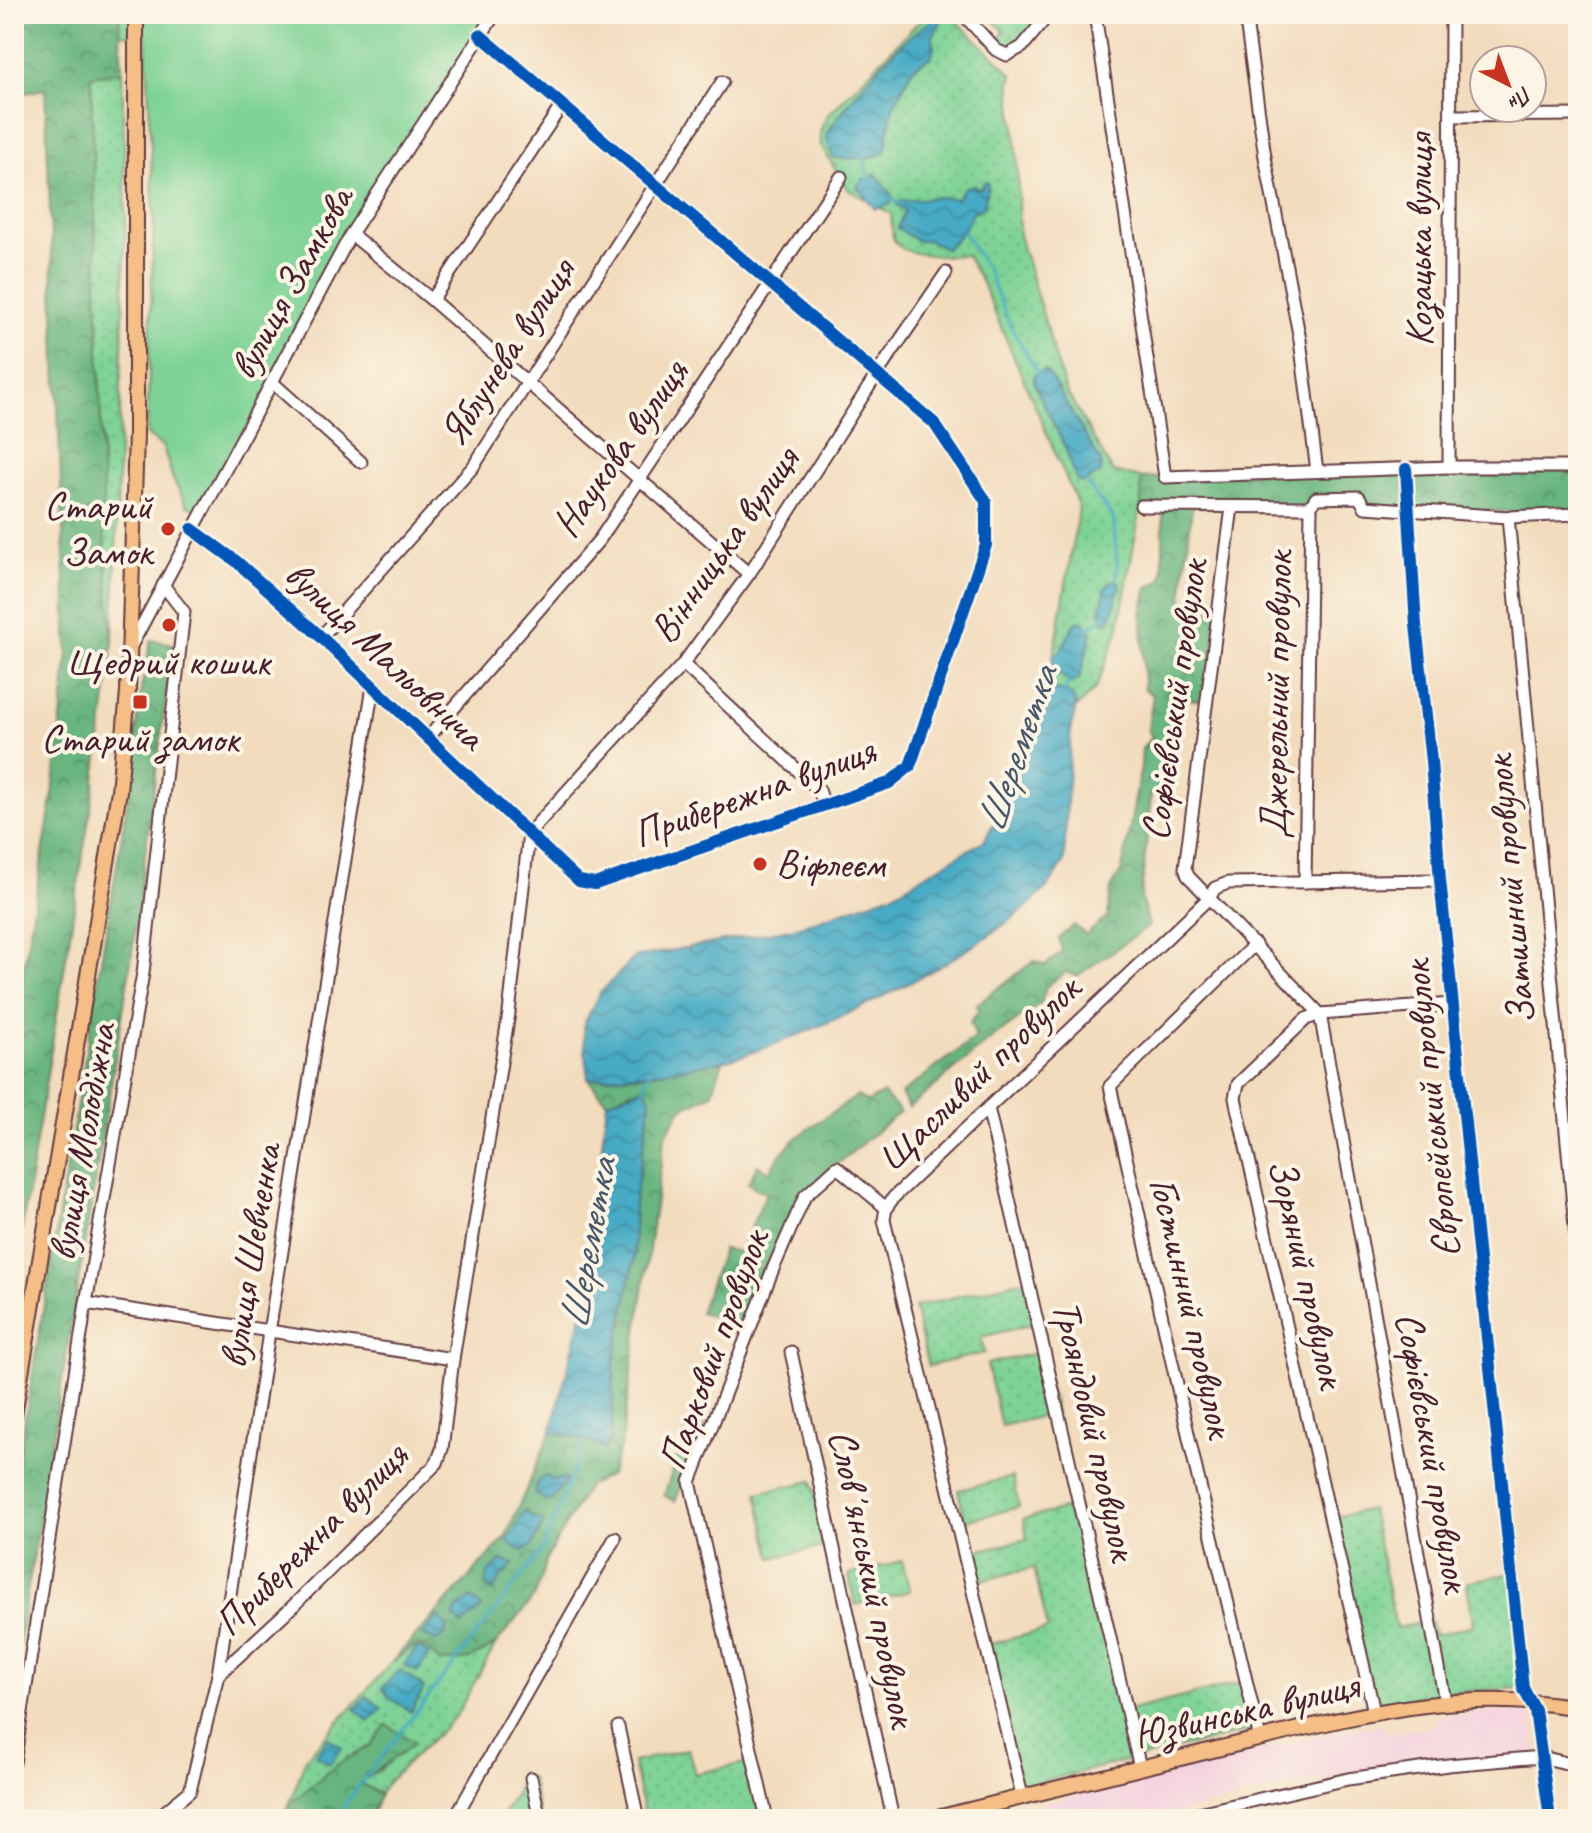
<svg xmlns="http://www.w3.org/2000/svg" width="1592" height="1833" font-family="Caveat,sans-serif">
  <defs>
    <pattern id="grass-dots" width="8" height="8" patternUnits="userSpaceOnUse" patternTransform="scale(2)"><rect width="8" height="8" fill="#7fd396"/><path d="M2 2h.1M6 6h.1" fill="none" stroke="#6fb581" stroke-width="1.8" stroke-linecap="round"/></pattern>
    <pattern id="forest-crowns" width="20" height="18" patternUnits="userSpaceOnUse" patternTransform="scale(2)"><rect width="20" height="18" fill="#67b57f"/><path d="M2 6a3 3 0 1 1 6 0M12 15a3 3 0 1 1 6 0" fill="none" stroke="#579368"/></pattern>
    <pattern id="water-waves" width="16" height="10" patternUnits="userSpaceOnUse" patternTransform="scale(2)"><rect width="16" height="10" fill="#46abc5"/><path d="M0 5q4-4 8 0t8 0" fill="none" stroke="#3c8ba0"/></pattern>
  </defs>
  <rect width="100%" height="100%" fill="#fcf5e5"/>
  <filter id="ink" filterUnits="userSpaceOnUse"><feTurbulence type="fractalNoise" baseFrequency=".0125" numOctaves="2"/><feDisplacementMap in="SourceGraphic" scale="16" xChannelSelector="R" yChannelSelector="G"/><feConvolveMatrix kernelMatrix="1 2 1 2 8 2 1 2 1" color-interpolation-filters="sRGB"/></filter>
  <filter id="wash" filterUnits="userSpaceOnUse"><feTurbulence type="fractalNoise" baseFrequency=".006" numOctaves="4" result="noise"/><feDisplacementMap in="SourceGraphic" scale="32" xChannelSelector="R" yChannelSelector="G"/><feGaussianBlur stdDeviation="1.8" result="paint"/><feColorMatrix in="noise" values="0 0 0 0 0 0 0 0 0 0 0 0 0 0 0 0 0 1.4 0 .05"/><feComposite in="paint" operator="in"/></filter>
  <g filter="url(#wash)">
    <rect width="100%" height="100%" fill="#f2dcbd"/>
    <polygon fill="#f4cfde" points="1488,1712 1527,1712 1530,1715 1537,1753 1346,1773 1152,1819 979,1819 1332,1733 1382,1724 1386,1733 1433,1727 1437,1717"/>
    <g fill="url(#grass-dots)" stroke="#647960" stroke-width="2">
      <path d="M926,14H949L1013,75L1010,83L1017,152L1019,235L1065,389L1113,472L1141,478V506L1118,631L1096,688L1077,707C1071,691 1064,690 1048,689L1079,508L982,283L966,255C949,256 901,258 894,240C891,232 892,222 891,214L849,190L843,183L821,145L820,132L826,117Z"/>
      <polygon points="987,14 1049,14 1017,51 995,48 1004,31"/>
      <polygon points="122,72 126,217 113,646 104,534 91,76"/>
      <polygon points="1024,1280 1034,1324 981,1337 984,1353 928,1366 914,1307"/>
      <polygon points="1041,1352 1056,1413 1001,1426 987,1364"/>
      <polygon points="1013,1477 1019,1507 965,1521 958,1490"/>
      <polygon points="812,1481 827,1546 772,1558 757,1493"/>
      <polygon points="1077,1506 1127,1711 1247,1681 1258,1729 1019,1787 986,1645 1048,1629 1034,1568 979,1581 972,1552 1027,1539 1023,1519"/>
      <polygon points="1371,1509 1396,1628 1431,1621 1434,1635 1473,1625 1467,1582 1511,1573 1523,1688 1444,1692 1372,1704 1330,1518"/>
      <polygon points="902,1561 910,1591 855,1605 849,1575"/>
      <polygon points="496,1644 456,1716 388,1782 380,1794 359,1783 384,1767 370,1746 338,1764 289,1805 306,1758 392,1662 416,1645 469,1659"/>
      <polygon points="688,1749 695,1774 749,1762 762,1819 645,1819 633,1762"/>
      <polygon points="526,1775 531,1778 540,1819 500,1819"/>
    </g>
    <g fill="url(#forest-crowns)" stroke="#586a55" stroke-width="2">
      <polygon points="14,14 119,14 122,72 91,76 104,534 113,646 94,787 14,1277 14,1026 53,793 68,654 45,89 14,95"/>
      <polygon points="1578,467 1578,514 1365,507 1359,497 1316,498 1310,507 1192,507 1182,599 1195,610 1219,611 1207,702 1182,698 1175,703 1166,784 1160,792 1151,795 1141,898 1149,926 1077,976 1065,972 1046,987 1041,1003 991,1039 909,1108 901,1094 976,1037 970,1022 978,1012 977,1004 1034,961 1045,965 1062,952 1059,938 1074,925 1086,935 1108,916 1111,888 1122,870 1141,767 1142,748 1152,737 1148,729 1153,695 1144,689 1142,615 1148,587 1160,581 1163,576 1163,507 1141,506 1141,478 1317,471"/>
      <polygon points="151,640 173,644 129,974 14,1673 14,1485 129,792 141,690"/>
      <polygon points="723,1061 712,1094 681,1109 665,1136 621,1445 610,1475 588,1486 547,1558 535,1596 496,1644 469,1659 439,1662 426,1647 416,1645 392,1662 505,1538 551,1432 586,1440 605,1448 611,1439 614,1363 634,1259 634,1203 642,1157 633,1090 607,1102 588,1079 647,1074"/>
      <path d="M883,1093L900,1112L828,1172L798,1202L737,1325L700,1312L723,1249L740,1252L766,1194L748,1183L758,1165L770,1172C783,1139 829,1116 857,1096L868,1102Z"/>
      <polygon points="691,1419 705,1424 675,1502 664,1495"/>
      <polygon points="386,1724 415,1743 360,1783 380,1794 371,1819 281,1819 289,1805 338,1764 370,1746"/>
    </g>
    <polygon fill="#7fd396" stroke="#647960" stroke-width="2" points="119,14 495,14 351,234 202,512 187,506 173,479 163,447 147,435 154,218 146,36 120,34"/>
    <g fill="url(#water-waves)" stroke="#486578" stroke-width="2">
      <path d="M945,14L933,36L934,47L931,57L913,68L893,107L885,152L869,159L833,158L826,134C855,94 900,34 945,14Z"/>
      <polygon points="873,174 876,174 893,197 889,205 875,209 857,187 862,179 873,179"/>
      <polygon points="985,181 988,183 984,207 973,212 964,230 946,249 928,240 918,241 897,228 905,211 897,205 901,201 940,197 957,199 964,188 974,185 976,188 981,188"/>
      <polygon points="1044,370 1049,374 1101,462 1101,472 1084,483 1077,481 1065,447 1034,384 1034,375"/>
      <polygon points="1116,579 1120,585 1110,621 1105,622 1100,611 1106,586"/>
      <polygon points="1081,621 1092,633 1079,679 1072,683 1051,669 1054,653 1060,653 1074,624"/>
      <path d="M1048,689C1077,691 1080,700 1071,726L1064,861C1036,934 798,1044 722,1061C678,1071 633,1075 588,1079L583,1026L600,993L635,957L791,929L893,894L985,840L1042,722Z"/>
      <polygon points="644,1087 651,1100 634,1203 634,1259 614,1363 611,1439 605,1448 586,1440 551,1432 583,1310 607,1102"/>
      <polygon points="546,1476 553,1480 564,1478 566,1480 550,1502 535,1494 539,1480"/>
      <polygon points="525,1510 533,1518 544,1521 532,1546 522,1551 507,1542"/>
      <polygon points="501,1561 514,1564 502,1575 493,1591 485,1585 488,1573"/>
      <polygon points="471,1598 482,1608 462,1625 454,1617 457,1608"/>
      <polygon points="438,1616 447,1627 444,1636 436,1641 423,1635"/>
      <polygon points="416,1648 422,1649 429,1655 417,1672 404,1665"/>
      <polygon points="400,1670 424,1688 411,1712 390,1698 382,1688"/>
      <polygon points="367,1696 382,1709 369,1722 355,1709"/>
      <polygon points="328,1738 342,1748 330,1764 316,1755"/>
    </g>
    <g fill="none" stroke-linecap="round" stroke-linejoin="round">
      <g stroke="#46abc5" stroke-width="3">
        <polyline points="862,155 870,182"/>
        <polyline points="888,197 902,205"/>
        <polyline points="961,229 987,269 1011,327 1038,373"/>
        <polyline points="1083,479 1113,517 1118,571 1115,580"/>
        <polyline points="1087,629 1103,618"/>
        <polyline points="1064,693 1070,677"/>
        <polyline points="644,1090 649,1071"/>
        <polyline points="336,1819 348,1800 542,1550 587,1437"/>
      </g>
    </g>
  </g>
  <g filter="url(#ink)">
    <g fill="none" stroke-linecap="round" stroke-linejoin="round">
      <g stroke="#633b41" stroke-width="15">
        <g id="minor">
          <polyline points="963,14 996,50 1007,55 1022,47 1049,14"/>
          <polyline points="1095,14 1165,477 1449,467 1578,467"/>
          <polyline points="1245,14 1265,157 1300,340 1317,471"/>
          <polyline points="1452,116 1578,115"/>
          <polyline points="351,234 432,300 749,574"/>
          <polyline points="432,300 562,105"/>
          <polyline points="272,382 361,462"/>
          <polyline points="1449,467 1451,14"/>
          <polyline points="1406,469 1416,625 1431,761 1440,880 1523,1688 1535,1710 1550,1819"/>
          <polyline points="1141,506 1310,507 1316,498 1359,497 1365,507 1508,517 1578,514"/>
          <polyline points="1232,507 1185,868 1188,876 1320,1014 1445,1701"/>
          <polyline points="1508,517 1578,1258"/>
          <polyline points="192,529 236,561 321,637 579,881 595,884 889,783 910,766 986,545 986,501 934,423 480,35"/>
          <polyline points="321,637 473,467 722,82"/>
          <polyline points="131,646 351,234 495,14"/>
          <polyline points="683,664 819,790 824,805"/>
          <polyline points="428,738 600,539 841,177"/>
          <polyline points="529,833 683,664 749,574 877,374 946,273"/>
          <polyline points="1305,882 1311,509"/>
          <polyline points="1255,944 1110,1086 1196,1469 1260,1739"/>
          <polyline points="988,1108 1140,1768"/>
          <polyline points="86,1303 453,1359"/>
          <polyline points="791,1352 893,1819"/>
          <polyline points="218,1675 294,1605 437,1463 442,1449 453,1359 509,1013 529,833"/>
          <polyline points="1374,1712 1235,1098 1238,1084 1306,1019 1320,1014 1452,1004"/>
          <polyline points="618,1727 638,1819"/>
          <polyline points="14,1763 86,1303 143,973 184,612 163,585"/>
          <polyline points="531,1778 540,1819"/>
          <polyline points="1022,1796 884,1220 886,1208 894,1197 1210,897 1215,888 1228,883 1440,880"/>
          <polyline points="156,1819 190,1791 218,1675 269,1332 373,686"/>
          <polyline points="454,1819 615,1538"/>
          <polyline points="767,1819 690,1482 773,1269 805,1196 837,1167 886,1208"/>
          <polyline points="1172,1819 1348,1779 1448,1765 1542,1757 1578,1766"/>
        </g>
      </g>
      <g stroke="#633b41" stroke-width="18">
        <g id="major">
          <polyline points="14,1415 119,791 128,692 136,434 136,14"/>
          <path d="M933,1819C1031,1794 1130,1770 1229,1746C1347,1718 1456,1686 1578,1708"/>
        </g>
      </g>
      <use href="#minor" stroke="#fff" stroke-width="11"/>
      <use href="#major" stroke="#f5be86" stroke-width="14"/>
      <g stroke="#fcf5e5" stroke-width="17">
        <g id="cycleway">
          <polyline points="1406,469 1416,625 1431,761 1440,880 1523,1688 1535,1710 1550,1819"/>
          <polyline points="192,529 236,561 321,637 579,881 595,884 889,783 910,766 986,545 986,501 934,423 480,35"/>
        </g>
      </g>
      <use href="#cycleway" stroke="#0057b8" stroke-width="12"/>
    </g>
  </g>
  <g fill="#c8321e" stroke="#fcf5e5" stroke-width="3">
    <circle cx="168" cy="529" r="8"/>
    <circle cx="169" cy="625" r="8"/>
    <rect x="132" y="694" width="16" height="16" rx="4"/>
    <circle cx="760" cy="864" r="8"/>
  </g>
  <g text-anchor="middle" dominant-baseline="central" stroke-width="8" stroke-linejoin="round" paint-order="stroke">
    <g font-size="40" fill="#4a1f2b" stroke="#fcf5e5">
      <text transform="translate(1419 240) rotate(-90)">Козацька вулиця</text>
      <text transform="translate(291 283) rotate(-61)">вулиця Замкова</text>
      <text transform="translate(507 352) rotate(-57)">Яблунева вулиця</text>
      <text transform="translate(620 448) rotate(-55)">Наукова вулиця</text>
      <text transform="translate(724 545) rotate(-55)">Вінницька вулиця</text>
      <text transform="translate(385 655) rotate(43)">вулиця Мальовнича</text>
      <text transform="translate(1276 695) rotate(-89)">Джерельний провулок</text>
      <text transform="translate(1174 700) rotate(-82)">Софієвський провулок</text>
      <text transform="translate(754 792) rotate(-20)">Прибережна вулиця</text>
      <text transform="translate(1510 890) rotate(-95)">Затишний провулок</text>
      <text transform="translate(979 1073) rotate(-44)">Щасливий провулок</text>
      <text transform="translate(1431 1109) rotate(-96)">Європейський провулок</text>
      <text transform="translate(82 1142) rotate(-80)">вулиця Молодіжна</text>
      <text transform="translate(250 1256) rotate(-81)">вулиця Шевченка</text>
      <text transform="translate(1307 1273) rotate(77)">Зоряний провулок</text>
      <text transform="translate(1192 1307) rotate(77)">Гостинний провулок</text>
      <text transform="translate(713 1350) rotate(-70)">Парковий провулок</text>
      <text transform="translate(1095 1430) rotate(77)">Трояндовий провулок</text>
      <text transform="translate(1433 1452) rotate(80)">Софієвський провулок</text>
      <text transform="translate(311 1539) rotate(-45)">Прибережна вулиця</text>
      <text transform="translate(873 1578) rotate(78)">Словʼянський провулок</text>
      <text transform="translate(1246 1710) rotate(-13)">Юзвинська вулиця</text>
    </g>
    <g font-size="40" fill="#4a1f2b" stroke="#fcf5e5">
      <text x="152" y="506" text-anchor="end">Старий<tspan x="152" dy="46">Замок</tspan></text>
      <text x="169" y="662">Щедрий кошик</text>
      <text x="140" y="739">Старий замок</text>
      <text x="776" y="864" text-anchor="start">Віфлеєм</text>
    </g>
    <g font-size="42" font-style="italic" fill="#485769" stroke="#fcf5e5">
      <text transform="translate(1017 749) rotate(-71)">Шереметка</text>
      <text transform="translate(588 1244) rotate(-80)">Шереметка</text>
    </g>
  </g>
  <rect width="1592" height="1833" fill="none" stroke="#fcf5e5" stroke-width="48"/>
  <g transform="translate(1508 84) rotate(138)"><circle r="38" fill="#fcf5e5" stroke="#b59f9b" stroke-width="2"/>
  <path d="M0-6L14 30L0 20L-14 30Z" fill="#c8321e"/>
  <text y="-12" font-size="22" font-weight="bold" text-anchor="middle" fill="#4a1f2b">Пн</text>
  </g>
</svg>
